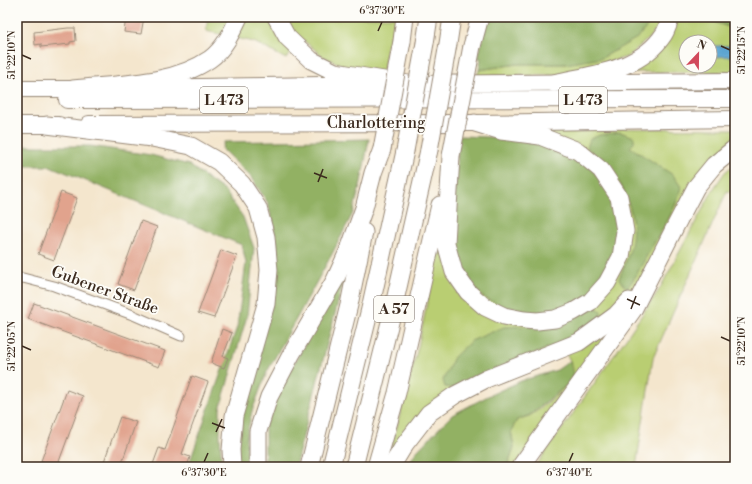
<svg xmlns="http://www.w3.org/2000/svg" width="752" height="484" font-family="'Libre Bodoni',serif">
  <rect width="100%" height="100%" fill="#fdfcf7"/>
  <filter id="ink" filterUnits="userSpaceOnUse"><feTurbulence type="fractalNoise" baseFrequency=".025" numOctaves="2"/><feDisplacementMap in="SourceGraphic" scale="8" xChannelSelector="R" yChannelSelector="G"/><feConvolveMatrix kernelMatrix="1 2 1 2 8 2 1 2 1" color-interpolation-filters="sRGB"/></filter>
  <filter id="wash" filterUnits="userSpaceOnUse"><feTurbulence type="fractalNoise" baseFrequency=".012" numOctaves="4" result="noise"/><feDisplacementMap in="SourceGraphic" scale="16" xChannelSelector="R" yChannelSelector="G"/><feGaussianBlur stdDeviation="0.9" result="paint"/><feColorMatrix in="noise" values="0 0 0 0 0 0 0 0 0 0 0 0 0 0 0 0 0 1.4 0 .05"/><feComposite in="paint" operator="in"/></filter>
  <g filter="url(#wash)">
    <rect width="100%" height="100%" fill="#f4e6cd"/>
    <g fill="#b9ce72" stroke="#7a7c48" fill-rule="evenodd">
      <polygon points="208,17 396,17 391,45 387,45 383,72 347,67 324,57 303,40 286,59 254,42 206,31"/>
      <polygon points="651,17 661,17 657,28 648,39 627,57 563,75 477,76 479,70 517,64 566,64 646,28"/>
      <path d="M675,17H699L735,29V72H633L631,70ZM686,42H710V66H686Z"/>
      <path d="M536,128L735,129V144L728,148L638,297L514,467H507L514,447L511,431L517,420C521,418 526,417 529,416C539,411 570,385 573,375C575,366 566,354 562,346L495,372L390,452L418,347L439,245Z"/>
      <polygon points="735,164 735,193 727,191 653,358 636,467 535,467 620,347 659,290 714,188 725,172"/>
    </g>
    <g fill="#92b164" stroke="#666e41">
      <polygon points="488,17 651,17 646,28 637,38 602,58 566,64 517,64 479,70 481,58 478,58"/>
      <polygon points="699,17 735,17 735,29"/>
      <path d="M620,132L634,137V143L630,147L673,175L681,187C676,209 663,229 651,248C643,262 637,276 627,288L619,279C623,269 627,260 630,250C638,221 628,192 610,169C604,161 595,155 587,148L590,139L600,135Z"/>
      <polygon points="459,136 517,138 558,147 589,166 610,193 619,223 614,260 588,297 549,314 511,311 483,297 470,284 458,265 451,237"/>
      <polygon points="369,139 361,182 353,213 332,254 267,372 252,411 246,439 248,467 237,467 236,455 244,401 276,289 277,243 268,203 250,176 222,149 224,142"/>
      <polygon points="17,146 90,146 151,155 189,165 225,191 243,217 254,248 247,316 220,409 220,438 222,467 188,467 237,327 246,263 242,245 50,166 17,166"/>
      <polygon points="348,264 295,467 265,467 265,417"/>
      <polygon points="594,306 601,311 601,319 592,326 555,345 454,388 445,387 443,380 454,357 471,341 504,327 531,326"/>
      <polygon points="570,361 573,374 568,384 530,415 517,420 511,431 514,447 507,467 406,467 416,452 452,415 488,396 521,381 557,370"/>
    </g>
    <polygon fill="#5ba4d2" stroke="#4b6778" points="710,46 735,46 735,56 710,57"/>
    <g id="blocks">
      <g fill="#e1a38d">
        <polygon points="126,17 144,17 141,34 124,32"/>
        <polygon points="68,28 75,28 76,41 70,42 70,44 41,47 41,44 35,45 34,32"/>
        <polygon points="61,192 77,198 54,260 38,254"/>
        <polygon points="141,221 157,227 134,290 118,284"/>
        <polygon points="221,250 237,256 214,318 198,313"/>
        <polygon points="34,303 165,351 159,367 28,319"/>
        <polygon points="222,329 232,333 223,356 228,358 224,368 211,363"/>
        <polygon points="192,376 208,382 182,454 190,457 187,467 152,467 159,448 165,450"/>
        <polygon points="67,390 83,396 57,467 41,461"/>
        <polygon points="120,417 136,422 125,454 120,467 102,467"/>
      </g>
    </g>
  </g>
  <g filter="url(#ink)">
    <use href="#blocks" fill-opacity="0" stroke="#988876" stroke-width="1"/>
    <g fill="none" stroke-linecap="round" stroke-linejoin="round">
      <g stroke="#988876" stroke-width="11">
        <polyline id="minor" points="17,279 23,278 54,286 133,315 181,336"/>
      </g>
      <g stroke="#988876" stroke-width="18">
        <g id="trunk">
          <polyline points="405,84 735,81"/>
          <polyline points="139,88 381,84"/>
          <polyline points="17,89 85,89"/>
          <polyline points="67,100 735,99"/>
          <polyline points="89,124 475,123 735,119"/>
          <polyline points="17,125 59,125"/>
        </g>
      </g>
      <g stroke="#988876" stroke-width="19">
        <g id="motorway">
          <polyline points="276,17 287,37 311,60 335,72 408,84"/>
          <polyline points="402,41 405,17"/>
          <polyline points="425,43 429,17"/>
          <polyline points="448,44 452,17"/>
          <polyline points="472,46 480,17"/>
          <path d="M554,83C593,74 640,71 664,34C667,29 669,22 671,17"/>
          <path d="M73,89C117,84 173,85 210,59C224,49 232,32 239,17"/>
          <polyline points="47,125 152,138 191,146 219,162 242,184 258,208 266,237 269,270 266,304 234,416 231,450 232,467"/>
          <polyline points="451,156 446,243 454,272 468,292 485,307 504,316 524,320 537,321 555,319 573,312 590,302 607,283 621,257 625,231 619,197 601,170 578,151 540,136 501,131 475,123"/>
          <polyline points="258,467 258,431 269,397 291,355 335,280 350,247 364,208 373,173 382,149"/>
          <polyline points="309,467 349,305 364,232"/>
          <polyline points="331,467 370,309 405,151"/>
          <polyline points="354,467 392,314 429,150"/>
          <polyline points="376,467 397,393 440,205"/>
          <polyline points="391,467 405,444 429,413 455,395 486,379 579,342 616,315 629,301"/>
          <polyline points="520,467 633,310 676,225 696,187 714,165 735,148"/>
        </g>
      </g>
      <use href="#minor" stroke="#fff" stroke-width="9"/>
      <use href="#trunk" stroke="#fff" stroke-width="16"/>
      <use href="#motorway" stroke="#fff" stroke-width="17"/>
      <g stroke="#988876" stroke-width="19" stroke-linecap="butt">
        <g id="motorway-bridge">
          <polyline points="382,149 402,41"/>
          <polyline points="429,150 448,44"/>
          <polyline points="405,151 425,43"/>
          <polyline points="451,156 472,46"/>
        </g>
      </g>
      <use href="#motorway-bridge" stroke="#fff" stroke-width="17"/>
    </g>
  </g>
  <path fill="none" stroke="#3b2a1e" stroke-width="1.5" d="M378,31L382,22M721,46L730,50M22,55L31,59M314,173L327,178M318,182L323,169M627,299L640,305M631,309L636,296M721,337L730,341M22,346L31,350M212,423L225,428M216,432L222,419M204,462L208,453M569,462L573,453"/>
  <g text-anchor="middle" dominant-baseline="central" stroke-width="3.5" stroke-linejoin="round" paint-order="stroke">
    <g fill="#fdfcf7" stroke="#75695f" stroke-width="1">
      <rect x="200" y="87" width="48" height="26" rx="3"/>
      <rect x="559" y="87" width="48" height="26" rx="3"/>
      <rect x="374" y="296" width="40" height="26" rx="3"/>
    </g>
    <g font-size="15" font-weight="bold" fill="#3b2a1e">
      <text x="224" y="100">L 473</text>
      <text x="583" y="100">L 473</text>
      <text x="394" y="309">A 57</text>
    </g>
    <g font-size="16" fill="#3b2a1e" stroke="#fdfcf7">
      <text x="376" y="123">Charlottering</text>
      <text transform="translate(105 290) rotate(20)">Gubener Straße</text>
    </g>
  </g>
  <rect width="752" height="484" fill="none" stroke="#fdfcf7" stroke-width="44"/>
  <g transform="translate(698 54) rotate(22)"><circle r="19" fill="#fdfcf7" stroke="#afa8a0"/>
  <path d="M0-3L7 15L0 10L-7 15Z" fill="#d1495b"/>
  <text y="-6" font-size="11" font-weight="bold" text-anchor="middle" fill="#3b2a1e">N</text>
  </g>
  <rect x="22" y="22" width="708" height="440" fill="none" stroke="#3b2a1e" stroke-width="1.5"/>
  <g font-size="10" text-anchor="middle" fill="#3b2a1e">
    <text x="382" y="14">6°37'30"E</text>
    <text transform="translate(741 50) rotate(-90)" y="4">51°22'15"N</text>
    <text transform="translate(11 55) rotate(-90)" y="4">51°22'10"N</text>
    <text transform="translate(741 341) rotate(-90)" y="4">51°22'10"N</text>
    <text transform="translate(11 346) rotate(-90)" y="4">51°22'05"N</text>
    <text x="204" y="476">6°37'30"E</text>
    <text x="569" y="476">6°37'40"E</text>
  </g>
</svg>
